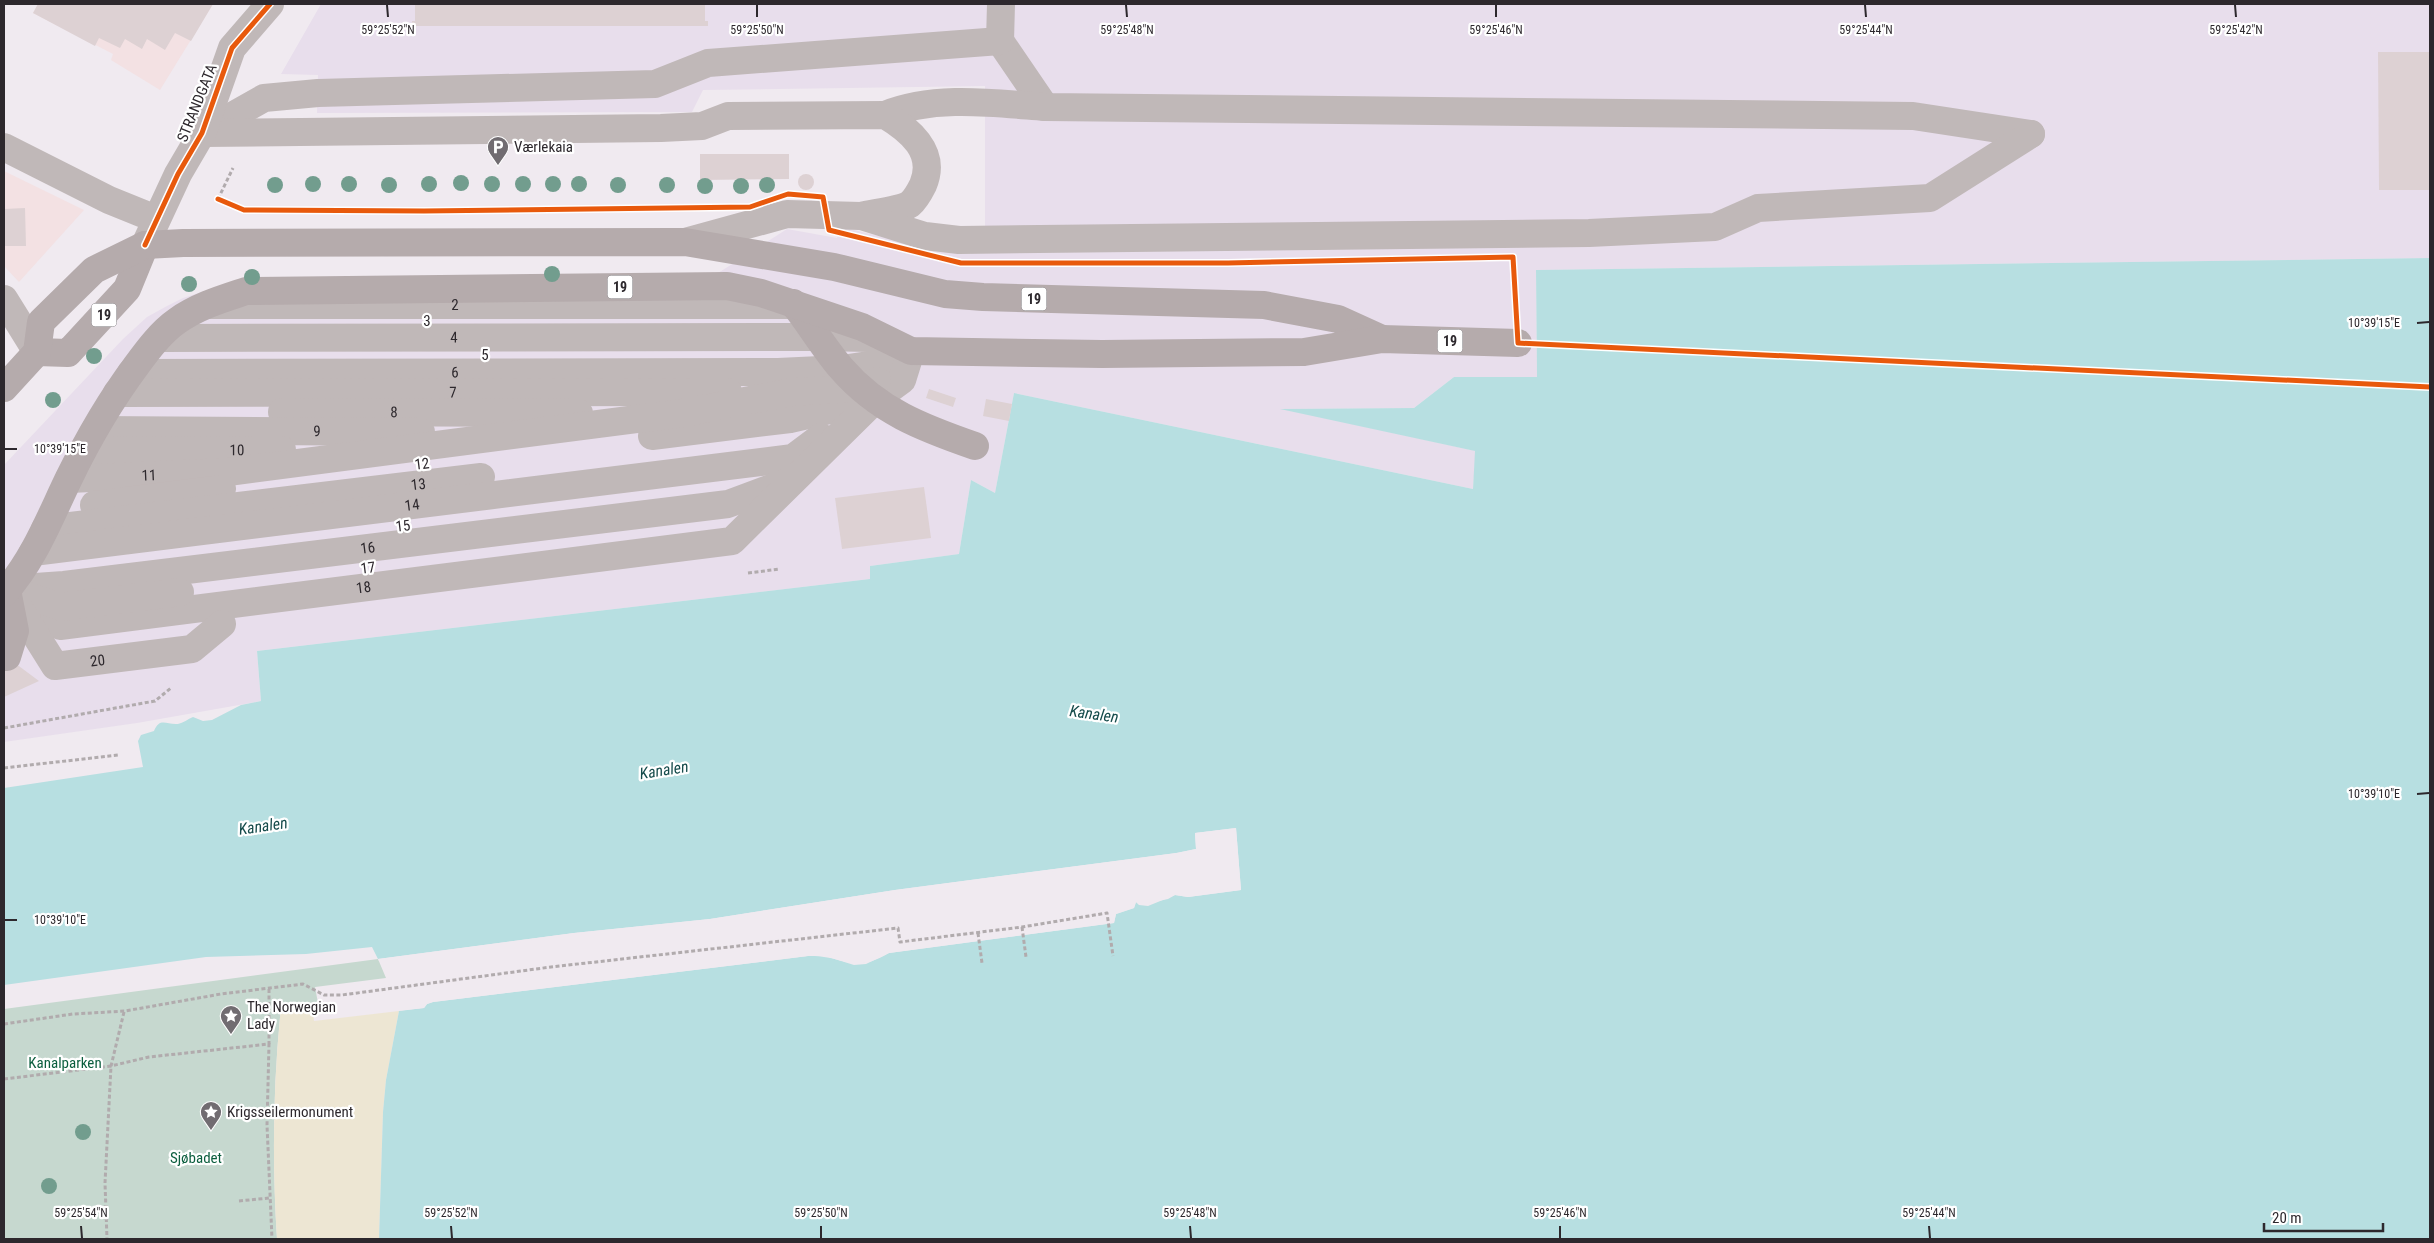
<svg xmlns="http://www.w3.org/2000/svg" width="2434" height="1243" font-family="'Roboto Condensed',sans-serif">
  <rect width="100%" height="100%" fill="#f0eaf0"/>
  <g fill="#f3e1e3">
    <polygon points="38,4 213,4 160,90 111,60 113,54 33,13"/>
    <polygon points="4,171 84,210 19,282 4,266"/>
  </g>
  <polygon fill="#e8deec" points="321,4 2430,4 2430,258 1536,270 1537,377 1454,377 1414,408 1284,409 1476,451 1473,489 1014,393 995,493 971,480 959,554 870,566 870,579 257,651 261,701 137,723 4,742 4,465 123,339 147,317 167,306 183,298 217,287 704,282 787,229 837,238 841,227 944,251 985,250 985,86 703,90 692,112 317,113 318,75 281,74"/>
  <path fill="#c6d8cf" d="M378,959L386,978L315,987L318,1003L281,1007C273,1085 272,1162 277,1239H4V1009Z"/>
  <path fill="#ede6d3" d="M312,1004L314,1021L399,1011L386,1080L383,1112L379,1239H277C272,1162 273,1084 281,1007Z"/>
  <path fill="#b7dfe1" d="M2430,258V1239H379L383,1112L386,1080L399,1011L424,1008L427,1004L433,1002L808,956C846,955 851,975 889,953L1114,923L1116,914L1134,908L1136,902L1140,905L1168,899L1175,895L1188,897L1241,890L1236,828L1195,833L1196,849L1177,853L895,890L710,919L574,933L378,959L372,947L306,954L206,957L4,985V788L143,767L138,741L141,735L154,731C160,717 166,725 178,724C183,723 188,719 193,717L203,721L212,720L241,705L261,701L257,651L870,579V566L959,554L971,480L995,493L1014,393L1473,489L1475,451L1280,409L1414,408L1454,377H1537L1536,270Z"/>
  <polygon fill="#f0eaf0" points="1236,828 1241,890 1188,897 1175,895 1148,906 1139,905 1136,902 1134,908 1116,914 1114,923 889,953 866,964 854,965 825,956 808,956 433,1002 427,1004 424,1008 396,1011 398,1009 422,1006 433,1000 808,954 826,953 858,963 866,962 888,951 1112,920 1114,913 1133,906 1135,899 1148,903 1175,893 1188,895 1238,887 1234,831 1198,836 1198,851 1177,855 896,893 710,921 574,935 379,961 378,959 574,933 710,919 895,890 1176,853 1196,849 1195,833"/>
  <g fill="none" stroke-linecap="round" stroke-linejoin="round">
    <polyline stroke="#154b4b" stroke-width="1" stroke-dasharray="6 5" stroke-linecap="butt" points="1532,343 2430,387"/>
  </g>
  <g fill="#ddd1d3">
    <polygon points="38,4 213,4 191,41 175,33 165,50 147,39 142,49 125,39 120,48 99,38 95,46 33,13"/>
    <polygon points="415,4 705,4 705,21 708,21 708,26 412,26 412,21 415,21"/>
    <polygon points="2378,52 2430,52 2430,190 2379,190"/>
    <polygon points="700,154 789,154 789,179 700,180"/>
    <circle cx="806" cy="182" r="8"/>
    <polygon points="25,208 26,246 4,246 4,209"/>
    <polygon points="929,389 956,398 953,407 926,398"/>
    <polygon points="986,399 1012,404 1009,421 983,416"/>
    <polygon points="924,487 931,538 842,549 835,498"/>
    <polygon points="4,655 39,681 4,697"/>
  </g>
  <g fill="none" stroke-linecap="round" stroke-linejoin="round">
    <g stroke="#b1abad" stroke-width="3" stroke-dasharray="4 2.5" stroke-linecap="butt">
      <polyline points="218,199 233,168"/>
      <polyline points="1514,268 1517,309"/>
      <polyline points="748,573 780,569"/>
      <polyline points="4,728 155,701 171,688"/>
      <polyline points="4,768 118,755"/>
      <polyline points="1022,927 1026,957"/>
      <polyline points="978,933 982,963"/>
      <polyline points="269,989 269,1044"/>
      <polyline points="124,1012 111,1066 149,1057 269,1044 267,1125 272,1239"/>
      <polyline points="4,1024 73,1014 125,1011 221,994 303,984 324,995 342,995 551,967 898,928 900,942 1022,927 1107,913 1113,956"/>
      <polyline points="4,1079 111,1066 105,1183 107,1239"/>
      <polyline points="239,1201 269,1198"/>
    </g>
    <g stroke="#c0b8b8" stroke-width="28">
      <polyline points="1000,41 1045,107"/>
      <path d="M885,115C934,95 993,103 1045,107L1913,116L2031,134"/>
      <polyline points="202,133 264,98 318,93 655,84 708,63 1000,41 1001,4"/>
      <path d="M203,133L661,128L702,126L728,116L885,115C910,130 937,152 923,185C920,191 916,199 910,204C901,210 873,213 861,216"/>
      <polyline points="4,147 109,200 156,219"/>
      <polyline points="685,242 787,214 861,216 925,236 959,240 1589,233 1715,227 1758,208 1930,198 2031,134"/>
      <polyline points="145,245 178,174 202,133 232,48 270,4"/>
      <polyline points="4,299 37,352"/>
      <path id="s1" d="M210,305H789"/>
      <path id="s2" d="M160,338L818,337L870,338L887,344"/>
      <path id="s3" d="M131,373L778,372L842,369L888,362L911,351"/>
      <path id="s4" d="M117,393L728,392"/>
      <polyline points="861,410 902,380 911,351"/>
      <path id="s5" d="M282,412L579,413"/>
      <path id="s6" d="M95,430L421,432"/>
      <polyline points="652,436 790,419 873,400"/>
      <path id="s7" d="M83,451L282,450"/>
      <path id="s8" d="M69,479L228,472L683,413L791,392L861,388L877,381"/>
      <polyline points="94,505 222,489"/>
      <path id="s9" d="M45,529L481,477"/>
      <path id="s10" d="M33,552L793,458L821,437"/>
      <path id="s11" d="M21,588L64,585L728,504L787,482"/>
      <path id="s12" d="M7,590L60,626L732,541L875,400"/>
      <polyline points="28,596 61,607 180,592"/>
      <path id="s13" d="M13,599L55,666L192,649L222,624"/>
    </g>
    <g stroke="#b5abac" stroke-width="28">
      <path d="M793,303C810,324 823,347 841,368C878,411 923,428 975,446"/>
      <polyline points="37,352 68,353 127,289 145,245"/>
      <polyline points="4,388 37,352 41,322 94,270 145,245 183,243 685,242 834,267 945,294 983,297 1264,305 1338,319 1382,339"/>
      <polyline points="4,588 7,590 15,631 7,657"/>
      <path d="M4,593C34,560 50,517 69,478C88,439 110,401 136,366C147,351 161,332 177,321C198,306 222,299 246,291L727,286L761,293L862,327L911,351L1102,354L1304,352L1382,339L1518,343"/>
    </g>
    <g stroke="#fff" stroke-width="8">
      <g id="cycleway">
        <polyline points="218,199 244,210 424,211 750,207 788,194 823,197 829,230 961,263 1228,263 1513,257 1518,343 2430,387"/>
        <polyline points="145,245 178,174 202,133 232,48 270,4"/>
      </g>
    </g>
    <use href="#cycleway" stroke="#e8590c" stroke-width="5"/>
  </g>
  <g fill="#729d8e">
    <circle cx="461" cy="183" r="8"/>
    <circle cx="313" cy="184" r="8"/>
    <circle cx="349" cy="184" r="8"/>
    <circle cx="429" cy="184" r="8"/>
    <circle cx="492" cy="184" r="8"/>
    <circle cx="523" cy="184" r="8"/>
    <circle cx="553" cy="184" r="8"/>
    <circle cx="579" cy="184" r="8"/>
    <circle cx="275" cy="185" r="8"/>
    <circle cx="389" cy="185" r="8"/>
    <circle cx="618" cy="185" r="8"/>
    <circle cx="667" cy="185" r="8"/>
    <circle cx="767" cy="185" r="8"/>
    <circle cx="705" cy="186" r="8"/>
    <circle cx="741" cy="186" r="8"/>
    <circle cx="552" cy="274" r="8"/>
    <circle cx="252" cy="277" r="8"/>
    <circle cx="189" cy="284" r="8"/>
    <circle cx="94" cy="356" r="8"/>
    <circle cx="53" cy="400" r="8"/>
    <circle cx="83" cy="1132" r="8"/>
    <circle cx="49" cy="1186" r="8"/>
  </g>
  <path fill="none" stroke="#2d282d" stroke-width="2" d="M387,5L388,17M757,5V17M1126,5L1127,17M1496,5V17M1865,5L1866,17M2235,5L2236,17M2417,323L2429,322M5,449H17M2417,794L2429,793M5,920H17M81,1226L82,1238M451,1226L452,1238M821,1226V1238M1190,1226L1191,1238M1560,1226V1238M1929,1226L1930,1238"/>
  <defs>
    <g id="parking-pin" transform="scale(1.125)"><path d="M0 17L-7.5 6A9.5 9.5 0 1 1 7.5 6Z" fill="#716c71" stroke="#fff"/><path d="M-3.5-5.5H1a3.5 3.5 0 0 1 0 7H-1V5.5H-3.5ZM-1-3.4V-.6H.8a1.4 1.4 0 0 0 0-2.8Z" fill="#fff"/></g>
    <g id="sight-pin" transform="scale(1.125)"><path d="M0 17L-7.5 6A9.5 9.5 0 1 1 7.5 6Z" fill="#716c71" stroke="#fff"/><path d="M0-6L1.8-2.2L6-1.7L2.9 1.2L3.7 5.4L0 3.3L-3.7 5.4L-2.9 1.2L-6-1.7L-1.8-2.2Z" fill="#fff"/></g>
  </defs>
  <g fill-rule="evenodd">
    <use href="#parking-pin" x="498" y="147"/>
    <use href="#sight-pin" x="231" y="1016"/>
    <use href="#sight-pin" x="211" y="1112"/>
  </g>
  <g text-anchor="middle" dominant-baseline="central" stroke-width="4.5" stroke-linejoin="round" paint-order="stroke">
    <g fill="#fff" stroke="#6c686c" stroke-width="1">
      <rect x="607.5" y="275.5" width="25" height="23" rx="4"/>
      <rect x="1021.5" y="287.5" width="25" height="23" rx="4"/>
      <rect x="91.5" y="303.5" width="25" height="23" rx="4"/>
      <rect x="1437.5" y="329.5" width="25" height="23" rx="4"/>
    </g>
    <g font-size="14" font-weight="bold" fill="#2d282d">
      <text x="620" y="287">19</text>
      <text x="1034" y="299">19</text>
      <text x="104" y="315">19</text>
      <text x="1450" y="341">19</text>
    </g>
    <g font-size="15" fill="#2d282d" stroke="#fff">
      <text transform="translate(197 103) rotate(-68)">STRANDGATA</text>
      <text stroke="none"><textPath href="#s1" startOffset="245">2</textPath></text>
      <text x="427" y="321">3</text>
      <text stroke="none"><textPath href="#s2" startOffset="294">4</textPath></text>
      <text x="485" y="355">5</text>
      <text stroke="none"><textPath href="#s3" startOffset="324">6</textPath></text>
      <text stroke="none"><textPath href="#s4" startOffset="336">7</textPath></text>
      <text stroke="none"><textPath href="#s5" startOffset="112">8</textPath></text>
      <text stroke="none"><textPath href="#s6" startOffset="222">9</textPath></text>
      <text stroke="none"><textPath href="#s7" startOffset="154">10</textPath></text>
      <text transform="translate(422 464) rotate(-7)">12</text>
      <text stroke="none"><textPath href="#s8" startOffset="80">11</textPath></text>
      <text stroke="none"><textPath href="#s9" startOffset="376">13</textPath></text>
      <text stroke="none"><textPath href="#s10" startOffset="382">14</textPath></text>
      <text transform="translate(403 526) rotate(-7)">15</text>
      <text stroke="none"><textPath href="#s11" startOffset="349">16</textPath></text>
      <text transform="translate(368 568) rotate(-7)">17</text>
      <text stroke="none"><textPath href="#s12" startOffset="370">18</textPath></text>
      <text stroke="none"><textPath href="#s13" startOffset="122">20</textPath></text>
    </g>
    <g font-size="15" fill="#2d282d" stroke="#fff" text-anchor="start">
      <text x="514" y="147">Værlekaia</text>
      <text x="247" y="1007">The Norwegian<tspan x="247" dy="17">Lady</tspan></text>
      <text x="227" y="1112">Krigsseilermonument</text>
    </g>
    <g font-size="15" fill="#0b5e3e" stroke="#fff">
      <text x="65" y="1063">Kanalparken</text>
      <text x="196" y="1158">Sjøbadet</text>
    </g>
    <g font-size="16" font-style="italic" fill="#154b4b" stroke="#fff">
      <text transform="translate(1094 714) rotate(8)">Kanalen</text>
      <text transform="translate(664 770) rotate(-9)">Kanalen</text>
      <text transform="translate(263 826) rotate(-8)">Kanalen</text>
    </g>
  </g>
  <g font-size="12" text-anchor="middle" fill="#2d282d" stroke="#fff" stroke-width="4.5" stroke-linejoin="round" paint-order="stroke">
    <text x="757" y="34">59°25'50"N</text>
    <text x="1866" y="34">59°25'44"N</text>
    <text x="2236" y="34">59°25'42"N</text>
    <text x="388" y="34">59°25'52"N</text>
    <text x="1127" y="34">59°25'48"N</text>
    <text x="1496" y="34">59°25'46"N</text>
    <text x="2374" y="327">10°39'15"E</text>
    <text x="60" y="453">10°39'15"E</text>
    <text x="2374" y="798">10°39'10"E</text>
    <text x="60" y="924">10°39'10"E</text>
    <text x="81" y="1217">59°25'54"N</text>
    <text x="451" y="1217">59°25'52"N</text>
    <text x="821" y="1217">59°25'50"N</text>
    <text x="1190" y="1217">59°25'48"N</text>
    <text x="1560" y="1217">59°25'46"N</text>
    <text x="1929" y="1217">59°25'44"N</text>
  </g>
  <rect width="2434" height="1243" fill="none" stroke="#2d282d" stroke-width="10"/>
  <path d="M2264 1223v8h119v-8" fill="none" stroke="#2d282d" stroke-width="2.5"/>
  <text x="2272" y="1223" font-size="15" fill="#2d282d" stroke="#ffffff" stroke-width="4" paint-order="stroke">20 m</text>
</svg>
